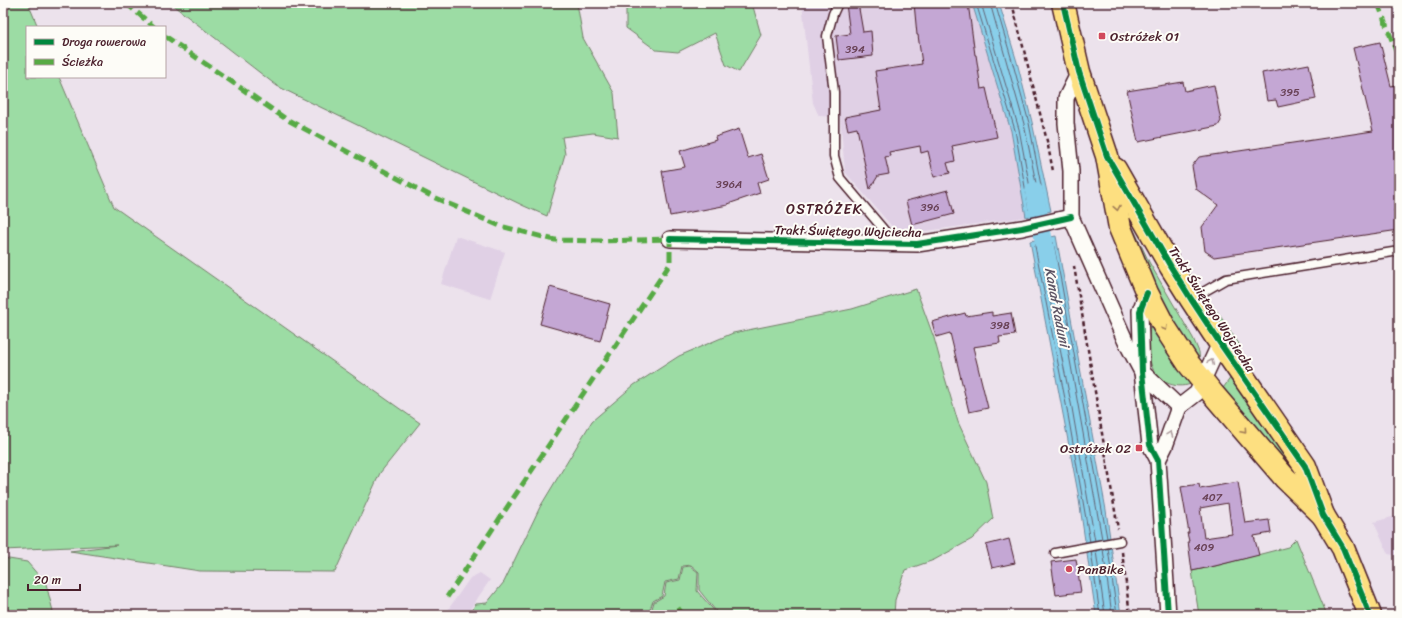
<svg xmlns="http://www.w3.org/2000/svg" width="1402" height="618" font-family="Sriracha,sans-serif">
  <rect width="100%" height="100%" fill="#ece2ec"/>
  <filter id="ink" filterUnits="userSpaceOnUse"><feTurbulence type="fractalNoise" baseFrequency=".025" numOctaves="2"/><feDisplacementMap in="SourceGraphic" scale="8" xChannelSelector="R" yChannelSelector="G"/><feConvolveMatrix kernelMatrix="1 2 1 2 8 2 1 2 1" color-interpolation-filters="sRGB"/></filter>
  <g filter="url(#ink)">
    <g fill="#e0d0e5">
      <polygon points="802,3 972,3 1011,131 1026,217 912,233 895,230 845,172 840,117 819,116 813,103"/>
      <polygon points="456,236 505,252 490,299 441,284"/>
      <polygon points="1399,515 1399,556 1388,554 1374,522"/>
      <polygon points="480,573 490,580 466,615 445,614 470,578"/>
    </g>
    <g fill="#9cdca4" stroke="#737e68">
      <polygon points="3,3 28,3 38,27 27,27 27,77 59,77 114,207 420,423 380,473 335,572 200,571 70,551 117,545 3,550"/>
      <polygon points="170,3 577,3 583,38 614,93 618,137 593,133 562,137 565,154 547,216 524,206 277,86"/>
      <polygon points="626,3 752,3 761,35 739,72 726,65 715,33 678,52 656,50 626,28"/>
      <polygon points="1121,202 1149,262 1193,338 1199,352 1200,365 1149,280"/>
      <polygon points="916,289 934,338 945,378 958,422 986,482 993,519 972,539 934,560 905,570 895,600 894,615 719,615 699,590 699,572 691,565 682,566 679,579 665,582 662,596 653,601 648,615 468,615 476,604 487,603 504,582 540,507 592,421 634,385 679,356 733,333 852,309"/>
      <polygon points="1216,310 1241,347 1237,352 1214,317"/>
      <path d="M1150,326L1191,384C1174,390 1156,381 1151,364C1147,351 1149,338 1150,326Z"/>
      <polygon points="1231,377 1311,493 1221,391"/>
      <polygon points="1296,539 1327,615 1199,615 1192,571 1215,566 1288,547"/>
      <polygon points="3,558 27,562 46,584 54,615 3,615"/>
      <polygon points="690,566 698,572 697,591 718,615 650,615 654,602 664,596 666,583 680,580 683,567"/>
    </g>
    <g fill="#89cfea" stroke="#70899e">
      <polygon points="972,3 999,3 1017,62 1032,122 1051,211 1026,217 1011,131"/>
      <polygon points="1056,236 1106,510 1121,615 1096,615 1078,493 1030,241"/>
    </g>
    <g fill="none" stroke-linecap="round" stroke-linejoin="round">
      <g stroke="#636577" stroke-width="1">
        <polyline points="976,3 1015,130 1029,210 1031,212 1044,209 1045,206 1029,123 1013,64 995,3"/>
        <polyline points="981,3 1019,129 1033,204 1034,206 1038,205 1040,203 1024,124 990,3"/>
        <polyline points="1095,541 1072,408 1040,250 1041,248 1047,247 1049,248 1056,282 1102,539"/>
        <polyline points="1090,542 1067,409 1035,246 1036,244 1050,241 1053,242 1061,281 1107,538"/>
        <polyline points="1108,548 1117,615"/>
        <polyline points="1103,549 1112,615"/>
        <polyline points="1091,551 1100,615"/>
        <polyline points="1096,551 1105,615"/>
      </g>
      <polyline stroke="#89cfea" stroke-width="18" points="1034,191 1048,262"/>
    </g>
    <g fill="#c4a7d4" stroke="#4a1f2b" fill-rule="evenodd">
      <polygon points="858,3 863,32 871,31 873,56 839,60 836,36 850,34 846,4"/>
      <polygon points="914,3 968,3 975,55 976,55 981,89 986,88 997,137 952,146 955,161 947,163 950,173 934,177 928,151 921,153 920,146 889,152 890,156 885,157 889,174 878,176 870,189 857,128 848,130 845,117 881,110 875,71 922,64 918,35 917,35"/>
      <polygon points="1380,42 1391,86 1397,85 1399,93 1399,209 1394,210 1399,230 1214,257 1205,251 1202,227 1218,205 1196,189 1192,166 1199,157 1373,131 1353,48"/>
      <polygon points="1309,64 1316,99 1278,107 1276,100 1267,101 1262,73"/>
      <polygon points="1183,82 1185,91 1214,85 1221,121 1218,126 1138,142 1127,91"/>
      <polygon points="739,129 748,158 761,154 769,179 757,183 760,193 728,204 728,205 670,216 662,171 685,167 680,151 716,140 715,137"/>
      <polygon points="948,190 954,214 912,225 906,201"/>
      <polygon points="550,287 610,304 600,341 540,324"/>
      <polygon points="992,312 992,316 1011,313 1015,335 999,337 1000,343 973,347 988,408 969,412 950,333 936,337 932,322 965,313 966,316"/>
      <path d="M1238,482L1245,523L1269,520L1271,533L1254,536L1259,555L1215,566L1192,571L1188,541H1189L1187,533H1189L1181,487L1199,484L1200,489ZM1228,503L1232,534L1204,538L1200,508Z"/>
      <polygon points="1009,539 1015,563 992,568 986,545"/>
      <polygon points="1076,559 1081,592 1056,595 1051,562"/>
    </g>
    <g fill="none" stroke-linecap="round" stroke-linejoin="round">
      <g stroke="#4a1f2b" stroke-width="11">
        <g id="service">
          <polyline points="838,3 833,14 827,36 834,92 834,156 840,178 895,243"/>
          <polyline points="1191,299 1226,279 1399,251"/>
          <polyline points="1055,553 1120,541"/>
        </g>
      </g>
      <g stroke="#4a1f2b" stroke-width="18">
        <g id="minor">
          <polyline points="1079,72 1066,98 1066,123 1071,171 1071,217 1125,340 1142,372 1179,407"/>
          <polyline points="670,239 917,244 1022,228 1071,217"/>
          <polyline points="1147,293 1140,311 1142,372 1150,445 1158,460 1168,615"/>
          <polyline points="1158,460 1165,446 1179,407 1197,393 1220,343"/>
        </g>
      </g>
      <g stroke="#4a1f2b" stroke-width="25">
        <g id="primary">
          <polyline points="1063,3 1079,72 1107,156 1120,228 1147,293 1164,326 1188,363 1213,394 1285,478 1323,515"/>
          <polyline points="1115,169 1171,267 1191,299 1220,343 1305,466 1323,515 1343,548 1370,615"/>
        </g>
      </g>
      <g stroke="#4a1f2b" stroke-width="2.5" stroke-dasharray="4 3" stroke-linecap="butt">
        <polyline points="1012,3 1047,141 1053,171"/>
        <polyline points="1074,266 1118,529"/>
        <polyline points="1122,552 1130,615"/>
      </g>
      <use href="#service" stroke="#fdfcf7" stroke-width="8"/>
      <use href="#minor" stroke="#fdfcf7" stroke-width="15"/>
      <use href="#primary" stroke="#fddf80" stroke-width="22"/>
      <g stroke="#57aa44" stroke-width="5" stroke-dasharray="10 5" stroke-linecap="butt">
        <polyline points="126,3 154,27"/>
        <polyline points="1378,3 1399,59"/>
        <polyline points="165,36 286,119 433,197 500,226 555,240 602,241 670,239 670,264 447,597"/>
        <polyline points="678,608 683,615"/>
      </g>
      <g stroke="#fdfcf7" stroke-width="8">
        <g id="cycleway">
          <polyline points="1063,3 1079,72 1107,156 1171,267 1191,299 1220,343 1305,466 1323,515 1343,548 1370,615"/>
          <polyline points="670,239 917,244 1022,228 1071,217"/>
          <polyline points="1147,293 1140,311 1142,372 1150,445 1158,460 1168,615"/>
        </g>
      </g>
      <use href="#cycleway" stroke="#00873e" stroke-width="6"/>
    </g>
    <defs><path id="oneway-chevron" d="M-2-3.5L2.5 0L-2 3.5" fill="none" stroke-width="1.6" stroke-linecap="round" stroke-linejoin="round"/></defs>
    <g stroke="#a47f56">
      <use href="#oneway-chevron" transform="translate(1117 208) rotate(80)"/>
      <use href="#oneway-chevron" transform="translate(1165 328) rotate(59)"/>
      <use href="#oneway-chevron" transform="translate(1244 431) rotate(49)"/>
    </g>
    <g stroke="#ac999b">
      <use href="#oneway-chevron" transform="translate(1211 362) rotate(-66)"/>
      <use href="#oneway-chevron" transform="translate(1170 434) rotate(-70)"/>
    </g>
  </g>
  <g fill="#d1495b" stroke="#fdfcf7" stroke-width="1.5">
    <rect x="1098" y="32" width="8" height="8" rx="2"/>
    <rect x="1135" y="444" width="8" height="8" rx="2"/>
    <circle cx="1069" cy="569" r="4"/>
  </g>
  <g text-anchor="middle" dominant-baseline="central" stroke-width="4" stroke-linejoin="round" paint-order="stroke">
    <g font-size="11" fill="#684155">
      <text x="855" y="49">394</text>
      <text x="1290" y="92">395</text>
      <text x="729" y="184">396A</text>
      <text x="930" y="207">396</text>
      <text x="1000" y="325">398</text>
      <text x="1212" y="497">407</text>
      <text x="1204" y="547">409</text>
    </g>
    <g font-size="13" fill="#4a1f2b" stroke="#fdfcf7" text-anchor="start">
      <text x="1110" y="36">Ostróżek 01</text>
      <text x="1131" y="448" text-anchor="end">Ostróżek 02</text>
      <text x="1077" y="569">PanBike</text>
    </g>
    <g font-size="13" fill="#4a1f2b" stroke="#fdfcf7">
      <text transform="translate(848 231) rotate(1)">Trakt Świętego Wojciecha</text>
      <text transform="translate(1212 309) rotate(57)">Trakt Świętego Wojciecha</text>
    </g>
    <g font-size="14" letter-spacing="1" fill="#4a1f2b" stroke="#fdfcf7">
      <text x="824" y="209">OSTRÓŻEK</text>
    </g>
    <g font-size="14" font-style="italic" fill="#5d5464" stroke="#fdfcf7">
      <text transform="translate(1057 307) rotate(79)">Kanał Raduni</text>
    </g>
  </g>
  <rect width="1402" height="618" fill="none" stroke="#fdfcf7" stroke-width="16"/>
  <rect x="8" y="8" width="1386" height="602" fill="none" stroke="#4a1f2b" stroke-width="1.5" filter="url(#ink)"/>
  <rect x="26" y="26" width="140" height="52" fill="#fdfcf7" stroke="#b5a4a5"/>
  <rect x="34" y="39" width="20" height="6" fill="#00873e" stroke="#b5a4a5"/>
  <text x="62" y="46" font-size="12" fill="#4a1f2b">Droga rowerowa</text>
  <rect x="34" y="59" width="20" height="6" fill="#57aa44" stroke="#b5a4a5"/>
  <text x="62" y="66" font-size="12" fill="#4a1f2b">Ścieżka</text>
  <path d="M28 584v6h52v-6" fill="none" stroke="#4a1f2b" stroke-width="2"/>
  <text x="34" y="584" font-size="12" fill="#4a1f2b" stroke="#fdfcf7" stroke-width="3" paint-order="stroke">20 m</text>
</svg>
